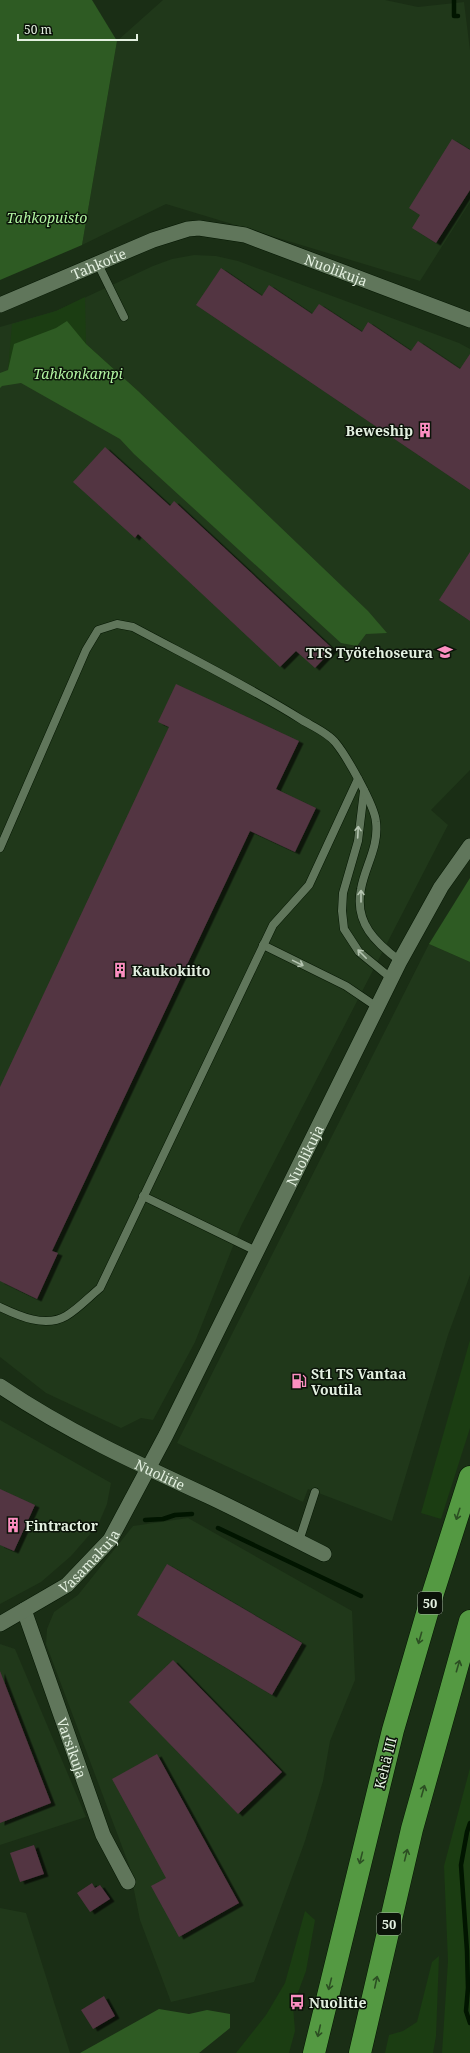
<svg xmlns="http://www.w3.org/2000/svg" width="470" height="2053" font-family="'Noto Serif',serif">
  <defs>
    <filter id="shadow"><feDropShadow dx="4.5" dy="2.5" stdDeviation="0" flood-color="#0009"/></filter>
  </defs>
  <rect width="100%" height="100%" fill="#1a2e15"/>
  <g fill="#20381a">
    <polygon points="163,0 385,0 418,7 464,2 470,50 470,202 420,281 166,204 82,245 117,41"/>
    <polygon points="194,255 216,256 238,261 459,343 470,349 470,770 431,810 448,825 241,1226 195,1342 153,1420 141,1418 121,1428 46,1393 0,1357 0,327 56,311 153,266 172,259"/>
    <polygon points="429,944 470,962 470,1275 448,1335 392,1521 308,1489 303,1502 177,1443"/>
    <polygon points="0,1420 111,1483 107,1504 98,1525 71,1556 41,1582 0,1604"/>
    <polygon points="188,1518 352,1611 355,1680 330,1741 323,1781 305,1841 254,1982 171,2002 140,1920 129,1865 46,1644 47,1629 54,1612 78,1595 133,1526"/>
    <polygon points="0,1644 15,1649 86,1817 0,1845"/>
    <polygon points="0,1908 26,1913 70,2053 0,2053"/>
  </g>
  <g fill="#1b3d12">
    <polygon points="85,297 86,344 138,391 8,370 12,324 56,311"/>
    <polygon points="470,1340 470,1428 441,1519 421,1513"/>
    <polygon points="470,1768 470,2053 442,2053 448,1961 444,1866"/>
    <polygon points="305,1911 315,1920 306,1971 293,2006 295,2031 289,2053 236,2053 266,2015 285,1983"/>
    <polygon points="439,1956 436,2036 433,2053 385,2053 389,2035 403,2031 417,2022 432,1962"/>
  </g>
  <g fill="#2e5b23">
    <polygon points="0,0 92,0 117,41 82,245 0,280"/>
    <polygon points="67,321 86,344 138,391 368,611 387,633 366,634 357,646 341,643 134,454 120,439 21,383 2,386 0,388 0,373 8,370 14,344 56,328"/>
    <polygon points="470,878 470,962 429,944"/>
    <polygon points="159,2009 189,2014 207,2010 230,2014 230,2028 199,2053 80,2053"/>
  </g>
  <g fill="none" stroke-linecap="round" stroke-linejoin="round">
    <g stroke="#011500" stroke-width="4.5">
      <polyline points="454,0 454,16 458,16"/>
      <polyline points="145,1520 163,1519 175,1515 192,1514"/>
      <polyline points="218,1528 361,1596"/>
      <polyline points="470,1823 467,1832 461,1865 467,1951 468,1988 466,2011 470,2023"/>
    </g>
  </g>
  <g fill="#533442" filter="url(#shadow)">
    <polygon points="452,139 470,150 470,190 436,243 412,228 420,215 409,208"/>
    <polygon points="221,268 262,296 269,285 312,314 319,304 362,332 368,322 411,351 418,341 460,369 470,354 470,490 196,305"/>
    <polygon points="105,447 170,506 174,501 333,649 315,668 296,651 280,667 138,534 135,538 73,482"/>
    <polygon points="470,552 470,621 439,600"/>
    <polygon points="176,684 299,741 276,789 316,808 295,852 250,831 52,1251 58,1253 37,1299 0,1281 0,1087 169,727 158,722"/>
    <polygon points="0,1489 35,1505 14,1551 0,1545"/>
    <polygon points="167,1564 302,1643 272,1695 137,1615"/>
    <polygon points="173,1660 282,1772 238,1814 129,1702"/>
    <polygon points="0,1671 51,1803 0,1823"/>
    <polygon points="157,1754 239,1903 179,1937 151,1886 166,1878 112,1779"/>
    <polygon points="34,1845 44,1874 20,1882 10,1853"/>
    <polygon points="92,1883 95,1888 100,1885 110,1899 90,1912 77,1893"/>
    <polygon points="104,1996 115,2016 93,2029 81,2010"/>
  </g>
  <g fill="none" stroke-linecap="round" stroke-linejoin="round">
    <g stroke="#041602" stroke-width="9">
      <g id="lane">
        <polyline points="98,264 124,317"/>
        <polyline points="364,791 358,841 343,893 342,911 344,929 359,952 392,979"/>
        <path d="M0,848L86,650L98,630L117,624L133,627C189,657 248,686 302,720C312,726 328,733 335,742C346,755 375,806 376,822C379,847 365,866 361,889C354,923 376,943 400,961"/>
        <polyline points="263,945 346,986 377,1007"/>
        <polyline points="143,1196 256,1251"/>
        <path d="M0,1307C19,1316 45,1328 66,1316C78,1309 89,1297 100,1288L273,925L309,885L358,779"/>
        <polyline points="299,1541 315,1492"/>
      </g>
    </g>
    <g stroke="#041602" stroke-width="16">
      <g id="street">
        <path id="s1" d="M0,305L153,240L188,229L199,228L245,235L470,320"/>
        <path id="s2" d="M0,1386C66,1431 138,1464 210,1497C248,1515 286,1535 324,1554"/>
        <path id="s3" d="M24,1610L103,1835L128,1882"/>
        <path id="s4" d="M0,1624L67,1585L110,1540L166,1435L400,961L441,887L470,846"/>
      </g>
    </g>
    <g stroke="#041602" stroke-width="23">
      <g id="highway">
        <polyline points="314,2053 393,1730 433,1593 470,1477"/>
        <polyline points="360,2053 412,1829 470,1621"/>
      </g>
    </g>
    <use href="#lane" stroke="#60765b" stroke-width="8"/>
    <use href="#street" stroke="#60765b" stroke-width="15"/>
    <use href="#highway" stroke="#549942" stroke-width="22"/>
  </g>
  <defs><path id="oneway-shaft" d="M-6 0H5M1.5-3L5.5 0L1.5 3" fill="none" stroke-width="1.6" stroke-linecap="round" stroke-linejoin="round"/></defs>
  <g stroke="#b5c5b1">
    <use href="#oneway-shaft" transform="translate(358 832) rotate(-87)"/>
    <use href="#oneway-shaft" transform="translate(361 896) rotate(-90)"/>
    <use href="#oneway-shaft" transform="translate(362 954) rotate(-135)"/>
    <use href="#oneway-shaft" transform="translate(298 963) rotate(26)"/>
  </g>
  <g stroke="#2c4f23">
    <use href="#oneway-shaft" transform="translate(458 1514) rotate(108)"/>
    <use href="#oneway-shaft" transform="translate(420 1638) rotate(106)"/>
    <use href="#oneway-shaft" transform="translate(458 1666) rotate(-74)"/>
    <use href="#oneway-shaft" transform="translate(423 1791) rotate(-74)"/>
    <use href="#oneway-shaft" transform="translate(406 1855) rotate(-76)"/>
    <use href="#oneway-shaft" transform="translate(361 1858) rotate(104)"/>
    <use href="#oneway-shaft" transform="translate(376 1982) rotate(-78)"/>
    <use href="#oneway-shaft" transform="translate(330 1984) rotate(104)"/>
    <use href="#oneway-shaft" transform="translate(319 2031) rotate(103)"/>
  </g>
  <defs>
    <g id="building-bare" transform="scale(1.2)"><path d="M-4-6H4V6H1V3H-1V6H-4ZM-2.5-4.3h1.7v1.8h-1.7ZM.8-4.3h1.7v1.8H.8ZM-2.5-1h1.7V.8h-1.7ZM.8-1h1.7V.8H.8Z" fill="#fc8fc1" stroke="#0b1309" stroke-width="2.5" paint-order="stroke"/></g>
    <g id="school-bare" transform="scale(1.2)"><path d="M0-5L7-2L0 1L-7-2ZM-4 1L0 2.5L4 1V4Q0 6-4 4Z" fill="#fc8fc1" stroke="#0b1309" stroke-width="2.5" paint-order="stroke"/></g>
    <g id="fuel-bare" transform="scale(1.2)"><path d="M-5.5-6h7V0h2V4h1.3V-2.5L3-4.5l.8-.8L6-3V5H2.5V1h-1V6h-7ZM-4.2-4.7v3.2H.2V-4.7Z" fill="#fc8fc1" stroke="#0b1309" stroke-width="2.5" paint-order="stroke"/></g>
    <g id="bus-bare" transform="scale(1.2)"><path d="M-5-6H5V4H4V6H2V4H-2V6H-4V4H-5ZM-3.5-4V0h7V-4ZM-3.5 1.2v1.5H-2V1.2ZM2 1.2v1.5H3.5V1.2Z" fill="#fc8fc1" stroke="#0b1309" stroke-width="2.5" paint-order="stroke"/></g>
  </defs>
  <g fill-rule="evenodd">
    <use href="#building-bare" x="425" y="430"/>
    <use href="#school-bare" x="445" y="652"/>
    <use href="#building-bare" x="120" y="970"/>
    <use href="#fuel-bare" x="299" y="1381"/>
    <use href="#building-bare" x="13" y="1525"/>
    <use href="#bus-bare" x="297" y="2002"/>
  </g>
  <g text-anchor="middle" dominant-baseline="central" stroke-width="3" stroke-linejoin="round" paint-order="stroke">
    <g fill="#0b1309" stroke="#a2aea0" stroke-width="1">
      <rect x="418" y="1592" width="24" height="22" rx="3"/>
      <rect x="377" y="1913" width="24" height="22" rx="3"/>
    </g>
    <g font-size="13" font-weight="bold" fill="#e3f0e0">
      <text x="430" y="1603">50</text>
      <text x="389" y="1924">50</text>
    </g>
    <g font-size="14" font-style="italic" fill="#b1f4a1" stroke="#0b1309">
      <text x="47" y="217">Tahkopuisto</text>
      <text x="78" y="373">Tahkonkampi</text>
    </g>
    <g font-size="14" fill="#e3f0e0" stroke="#0b1309">
      <text stroke="none"><textPath href="#s1" startOffset="107">Tahkotie</textPath></text>
      <text stroke="none"><textPath href="#s1" startOffset="358">Nuolikuja</textPath></text>
      <text stroke="none"><textPath href="#s4" startOffset="571">Nuolikuja</textPath></text>
      <text stroke="none"><textPath href="#s2" startOffset="183">Nuolitie</textPath></text>
      <text stroke="none"><textPath href="#s4" startOffset="110">Vasamakuja</textPath></text>
      <text stroke="none"><textPath href="#s3" startOffset="146">Varsikuja</textPath></text>
      <text transform="translate(385 1763) rotate(-76)">Kehä III</text>
    </g>
    <g font-size="14" font-weight="bold" fill="#e3f0e0" stroke="#0b1309" text-anchor="start">
      <text x="413" y="430" text-anchor="end">Beweship</text>
      <text x="433" y="652" text-anchor="end">TTS Työtehoseura</text>
      <text x="132" y="970">Kaukokiito</text>
      <text x="311" y="1373">St1 TS Vantaa<tspan x="311" dy="16">Voutila</tspan></text>
      <text x="25" y="1525">Fintractor</text>
      <text x="309" y="2002">Nuolitie</text>
    </g>
  </g>
  <path d="M18 34v6h119v-6" fill="none" stroke="#e3f0e0" stroke-width="2"/>
  <text x="24" y="34" font-size="12" fill="#e3f0e0" stroke="#0b1309" stroke-width="3" paint-order="stroke">50 m</text>
</svg>
